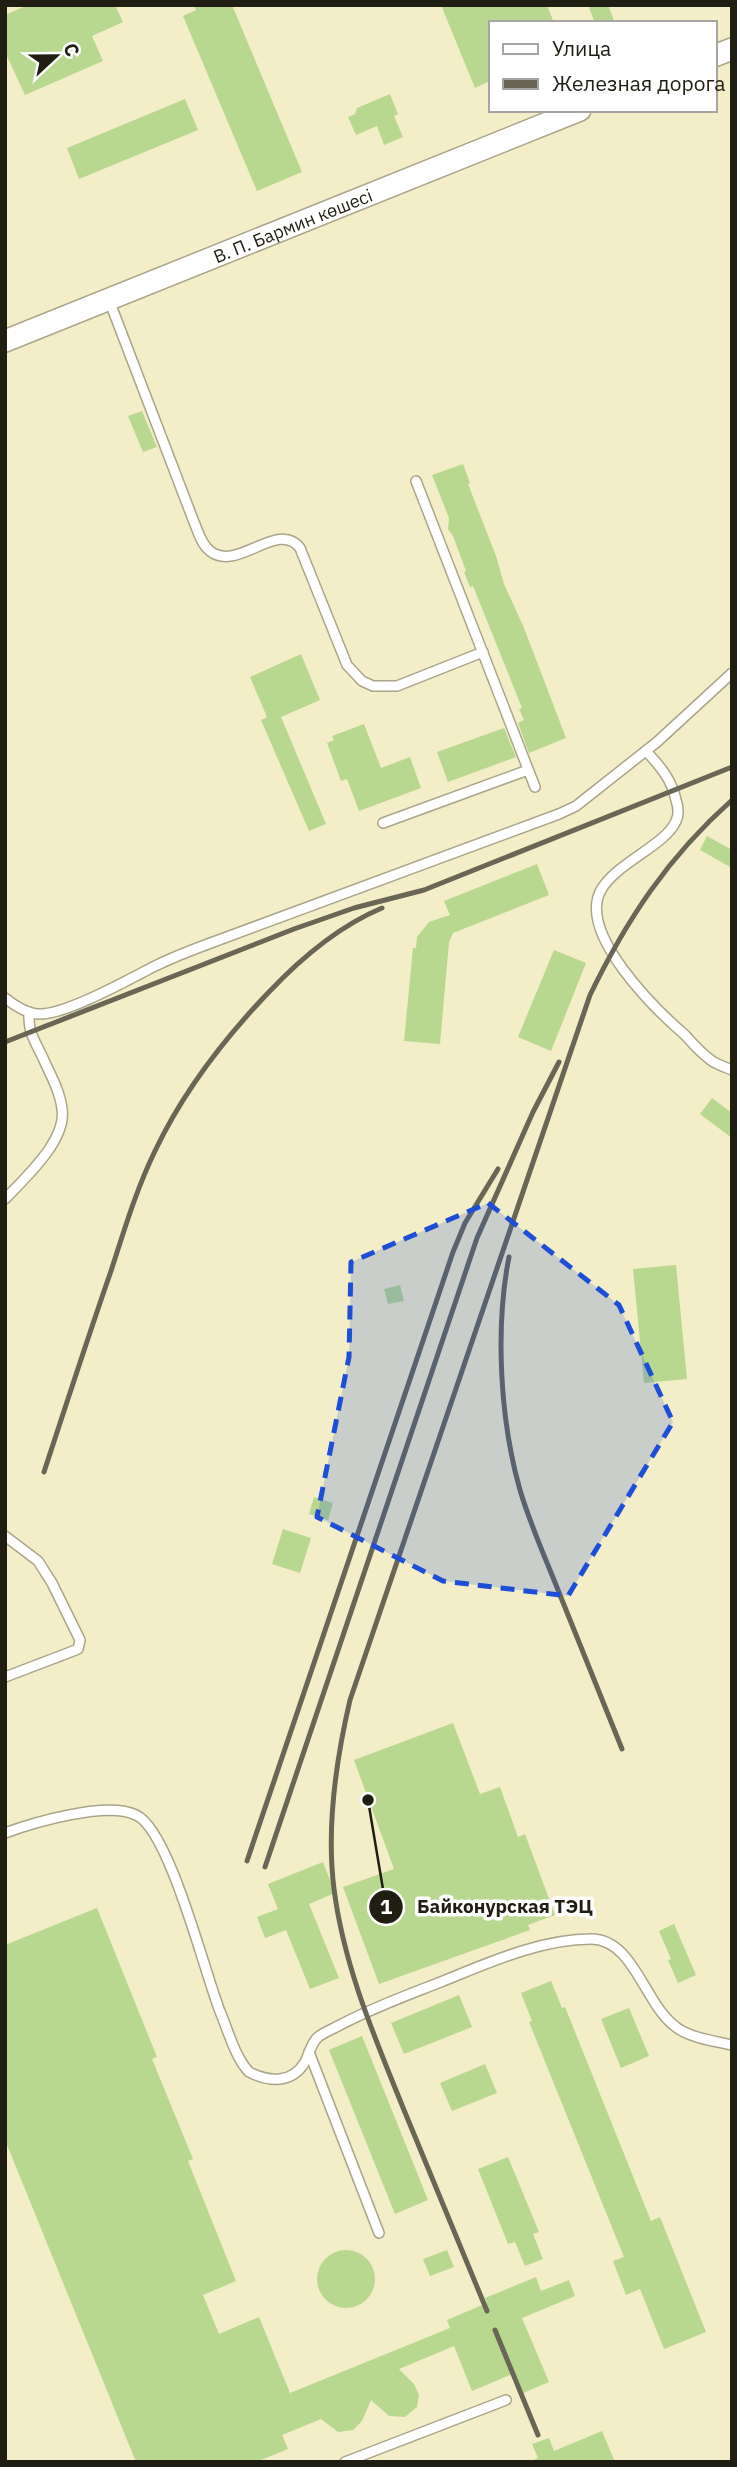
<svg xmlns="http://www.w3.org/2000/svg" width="737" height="2467" font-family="'IBM Plex Sans',sans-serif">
  <rect width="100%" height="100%" fill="#fbf5d8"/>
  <path fill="#f4eec8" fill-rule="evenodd" d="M5,5H732V2462H5ZM490,23H714V110H490Z"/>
  <g fill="#b8d78f">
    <polygon points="28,5 115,5 123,22 92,36 103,61 25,95 5,52 5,15"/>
    <polygon points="194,5 232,5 302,172 257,191 183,16 196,10"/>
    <polygon points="441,5 547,5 554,23 490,23 490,81 475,88"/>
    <polygon points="588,5 608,5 615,23 595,23"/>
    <polygon points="390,94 398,114 394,116 403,137 384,145 377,126 356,135 348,117 355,114 357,108"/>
    <polygon points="185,99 198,130 79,179 67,148"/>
    <polygon points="142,411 157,447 143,452 128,416"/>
    <polygon points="463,464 470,483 468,484 496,556 504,584 524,628 566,738 529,753 518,723 524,720 519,709 522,708 473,586 470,587 464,572 466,571 453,536 448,529 449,518 432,475"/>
    <polygon points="301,654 320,700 281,717 326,824 309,831 261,720 267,717 250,677"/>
    <polygon points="364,724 381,768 410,757 421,788 359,811 347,779 341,781 327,743 334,740 332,736"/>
    <polygon points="504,728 516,757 448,782 437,752"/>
    <polygon points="707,836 732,850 732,868 700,850"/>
    <polygon points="537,864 549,895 453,933 449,942 440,1044 404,1041 413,948 416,948 417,937 429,922 450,915 444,901"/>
    <polygon points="554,950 586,963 551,1051 518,1037"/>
    <polygon points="712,1098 732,1113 732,1138 700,1114"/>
    <polygon points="676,1265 687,1379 644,1383 633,1269"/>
    <polygon points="400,1285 404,1301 388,1304 384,1289"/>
    <polygon points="314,1497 333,1503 328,1520 309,1514"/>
    <polygon points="283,1529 311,1538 300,1573 272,1564"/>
    <polygon points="453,1723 480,1794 500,1787 518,1837 525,1834 555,1915 528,1925 530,1930 379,1984 343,1887 394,1869 354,1760"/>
    <polygon points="323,1862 335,1893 309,1904 339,1978 310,1989 286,1930 265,1938 257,1917 278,1909 268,1884"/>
    <polygon points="97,1908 157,2057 152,2059 193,2159 188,2161 236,2281 203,2295 219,2334 259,2317 290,2393 450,2328 447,2320 487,2303 485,2298 536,2277 541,2291 569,2280 575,2296 522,2318 549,2382 523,2393 515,2373 472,2391 454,2346 399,2369 414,2384 419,2395 417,2407 405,2417 389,2416 371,2400 362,2421 353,2430 338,2432 321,2419 282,2435 288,2449 256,2462 136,2462 5,2140 5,1945"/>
    <polygon points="674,1924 696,1975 678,1983 668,1960 671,1959 659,1931"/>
    <polygon points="551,1981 562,2008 565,2007 651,2221 660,2217 706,2332 664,2349 640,2289 626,2295 613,2261 624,2257 529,2022 532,2021 521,1993"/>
    <polygon points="459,1995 472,2027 404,2054 391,2023"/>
    <polygon points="629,2008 649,2056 621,2068 601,2019"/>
    <polygon points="362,2036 428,2200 395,2214 329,2050"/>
    <polygon points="485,2064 497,2093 452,2111 440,2083"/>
    <polygon points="508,2157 539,2232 533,2234 543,2259 525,2266 515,2242 508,2244 478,2169"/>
    <circle cx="346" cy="2279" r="29"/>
    <polygon points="447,2250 454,2267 430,2276 423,2259"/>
    <polygon points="602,2431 615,2462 529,2462 538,2458 532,2444 549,2438 554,2451"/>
  </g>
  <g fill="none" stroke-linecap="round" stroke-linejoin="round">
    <g stroke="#aaa589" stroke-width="12">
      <g id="service">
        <path d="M109,300L194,522C198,531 201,544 210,551C237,573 278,519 300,548L347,665L362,681L373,686H397L483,652"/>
        <polyline points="416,481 535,787"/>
        <path d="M646,751C660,766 672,780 676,800C678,806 679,815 676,821C666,845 616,863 601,890C577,933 655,1009 685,1035C693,1044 702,1054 712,1061C718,1065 725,1067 732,1070"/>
        <polyline points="383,823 528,770"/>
        <path d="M5,998C14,1005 27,1014 39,1014C65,1015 128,980 153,967C171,958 189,951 208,944L559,814L576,806L657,742L732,673"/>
        <path d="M5,1199C25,1178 67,1140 62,1109C60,1091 50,1074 43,1058C34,1039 28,1033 29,1012"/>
        <polyline points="5,1536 38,1561 52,1583 80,1640 78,1649 68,1653 5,1677"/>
        <path d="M5,1833C35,1822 107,1801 136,1815C170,1830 205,1975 221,2014C229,2033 235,2057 249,2072C269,2082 292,2084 305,2062C309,2055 311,2044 317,2038C322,2033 333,2029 340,2025C372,2008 405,1996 438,1983C486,1964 539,1939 591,1939C634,1939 644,2004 676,2027C690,2038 715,2041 732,2045"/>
        <polyline points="309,2052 379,2233"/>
        <polyline points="345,2462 506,2400"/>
      </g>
    </g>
    <g stroke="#aaa589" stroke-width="24">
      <g id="tertiary">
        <polyline points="714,56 732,49"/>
        <path id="s1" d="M5,341L580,110"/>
      </g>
    </g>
    <use href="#service" stroke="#fff" stroke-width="9"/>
    <use href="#tertiary" stroke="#fff" stroke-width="21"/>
    <g stroke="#696655" stroke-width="5">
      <polyline points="5,1042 294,929 354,908 424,890 732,767"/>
      <path d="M509,1257C495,1328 500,1420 520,1490C530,1524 545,1557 558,1590C579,1643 601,1696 622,1749"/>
      <path d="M44,1472C66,1405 88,1337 111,1271C124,1231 136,1190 155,1151C183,1092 223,1040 268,993C300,959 339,926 382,908"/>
      <polyline points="247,1861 453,1252 465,1223 498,1169"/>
      <polyline points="265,1867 477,1238 533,1112 559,1062"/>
      <path d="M487,2311C460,2244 432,2177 404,2110C375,2038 344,1967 334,1889C326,1826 336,1760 350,1700L590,995C627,919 668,857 732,800"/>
      <polyline points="495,2330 538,2435"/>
    </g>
  </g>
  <path fill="#1d4ed8" fill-opacity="0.2" stroke="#1d4ed8" stroke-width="5" stroke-dasharray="14 9" stroke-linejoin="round" d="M488,1203L619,1305L673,1422L568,1596L443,1581L317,1517L349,1357L351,1262Z"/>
  <g text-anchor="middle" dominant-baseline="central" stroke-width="7" stroke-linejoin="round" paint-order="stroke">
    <g font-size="18" fill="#201e13" stroke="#fff">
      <text stroke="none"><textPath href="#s1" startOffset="310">В. П. Бармин көшесі</textPath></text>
    </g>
  </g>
  <path fill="none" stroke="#201e13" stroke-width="2.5" d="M368 1800L386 1907"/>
  <g fill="#201e13" stroke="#fff" stroke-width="2.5">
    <circle cx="368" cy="1800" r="7"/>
    <circle cx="386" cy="1907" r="18"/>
  </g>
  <g font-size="21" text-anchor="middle" font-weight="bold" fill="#fff">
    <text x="386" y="1914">1</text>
  </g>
  <g font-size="19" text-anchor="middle" font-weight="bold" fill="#201e13" stroke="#fff" stroke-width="7" stroke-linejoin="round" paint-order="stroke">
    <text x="505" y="1913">Байконурская ТЭЦ</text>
  </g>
  <rect width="737" height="2467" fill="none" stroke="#201e13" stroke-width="14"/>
  <rect x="489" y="21" width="228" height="91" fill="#ffffff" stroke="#a6a5a1" stroke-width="2"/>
  <rect x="503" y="44" width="35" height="10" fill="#ffffff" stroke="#a6a5a1" stroke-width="2"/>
  <text x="552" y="56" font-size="21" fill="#201e13">Улица</text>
  <rect x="503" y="79" width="35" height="10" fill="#696655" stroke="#a6a5a1" stroke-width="2"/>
  <text x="552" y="91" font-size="21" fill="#201e13">Железная дорога</text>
  <g transform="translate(56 56) rotate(68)" stroke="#ffffff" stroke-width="5" paint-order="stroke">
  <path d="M0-5L12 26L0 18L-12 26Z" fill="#201e13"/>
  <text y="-10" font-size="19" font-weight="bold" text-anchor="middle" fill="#201e13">С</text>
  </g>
</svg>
